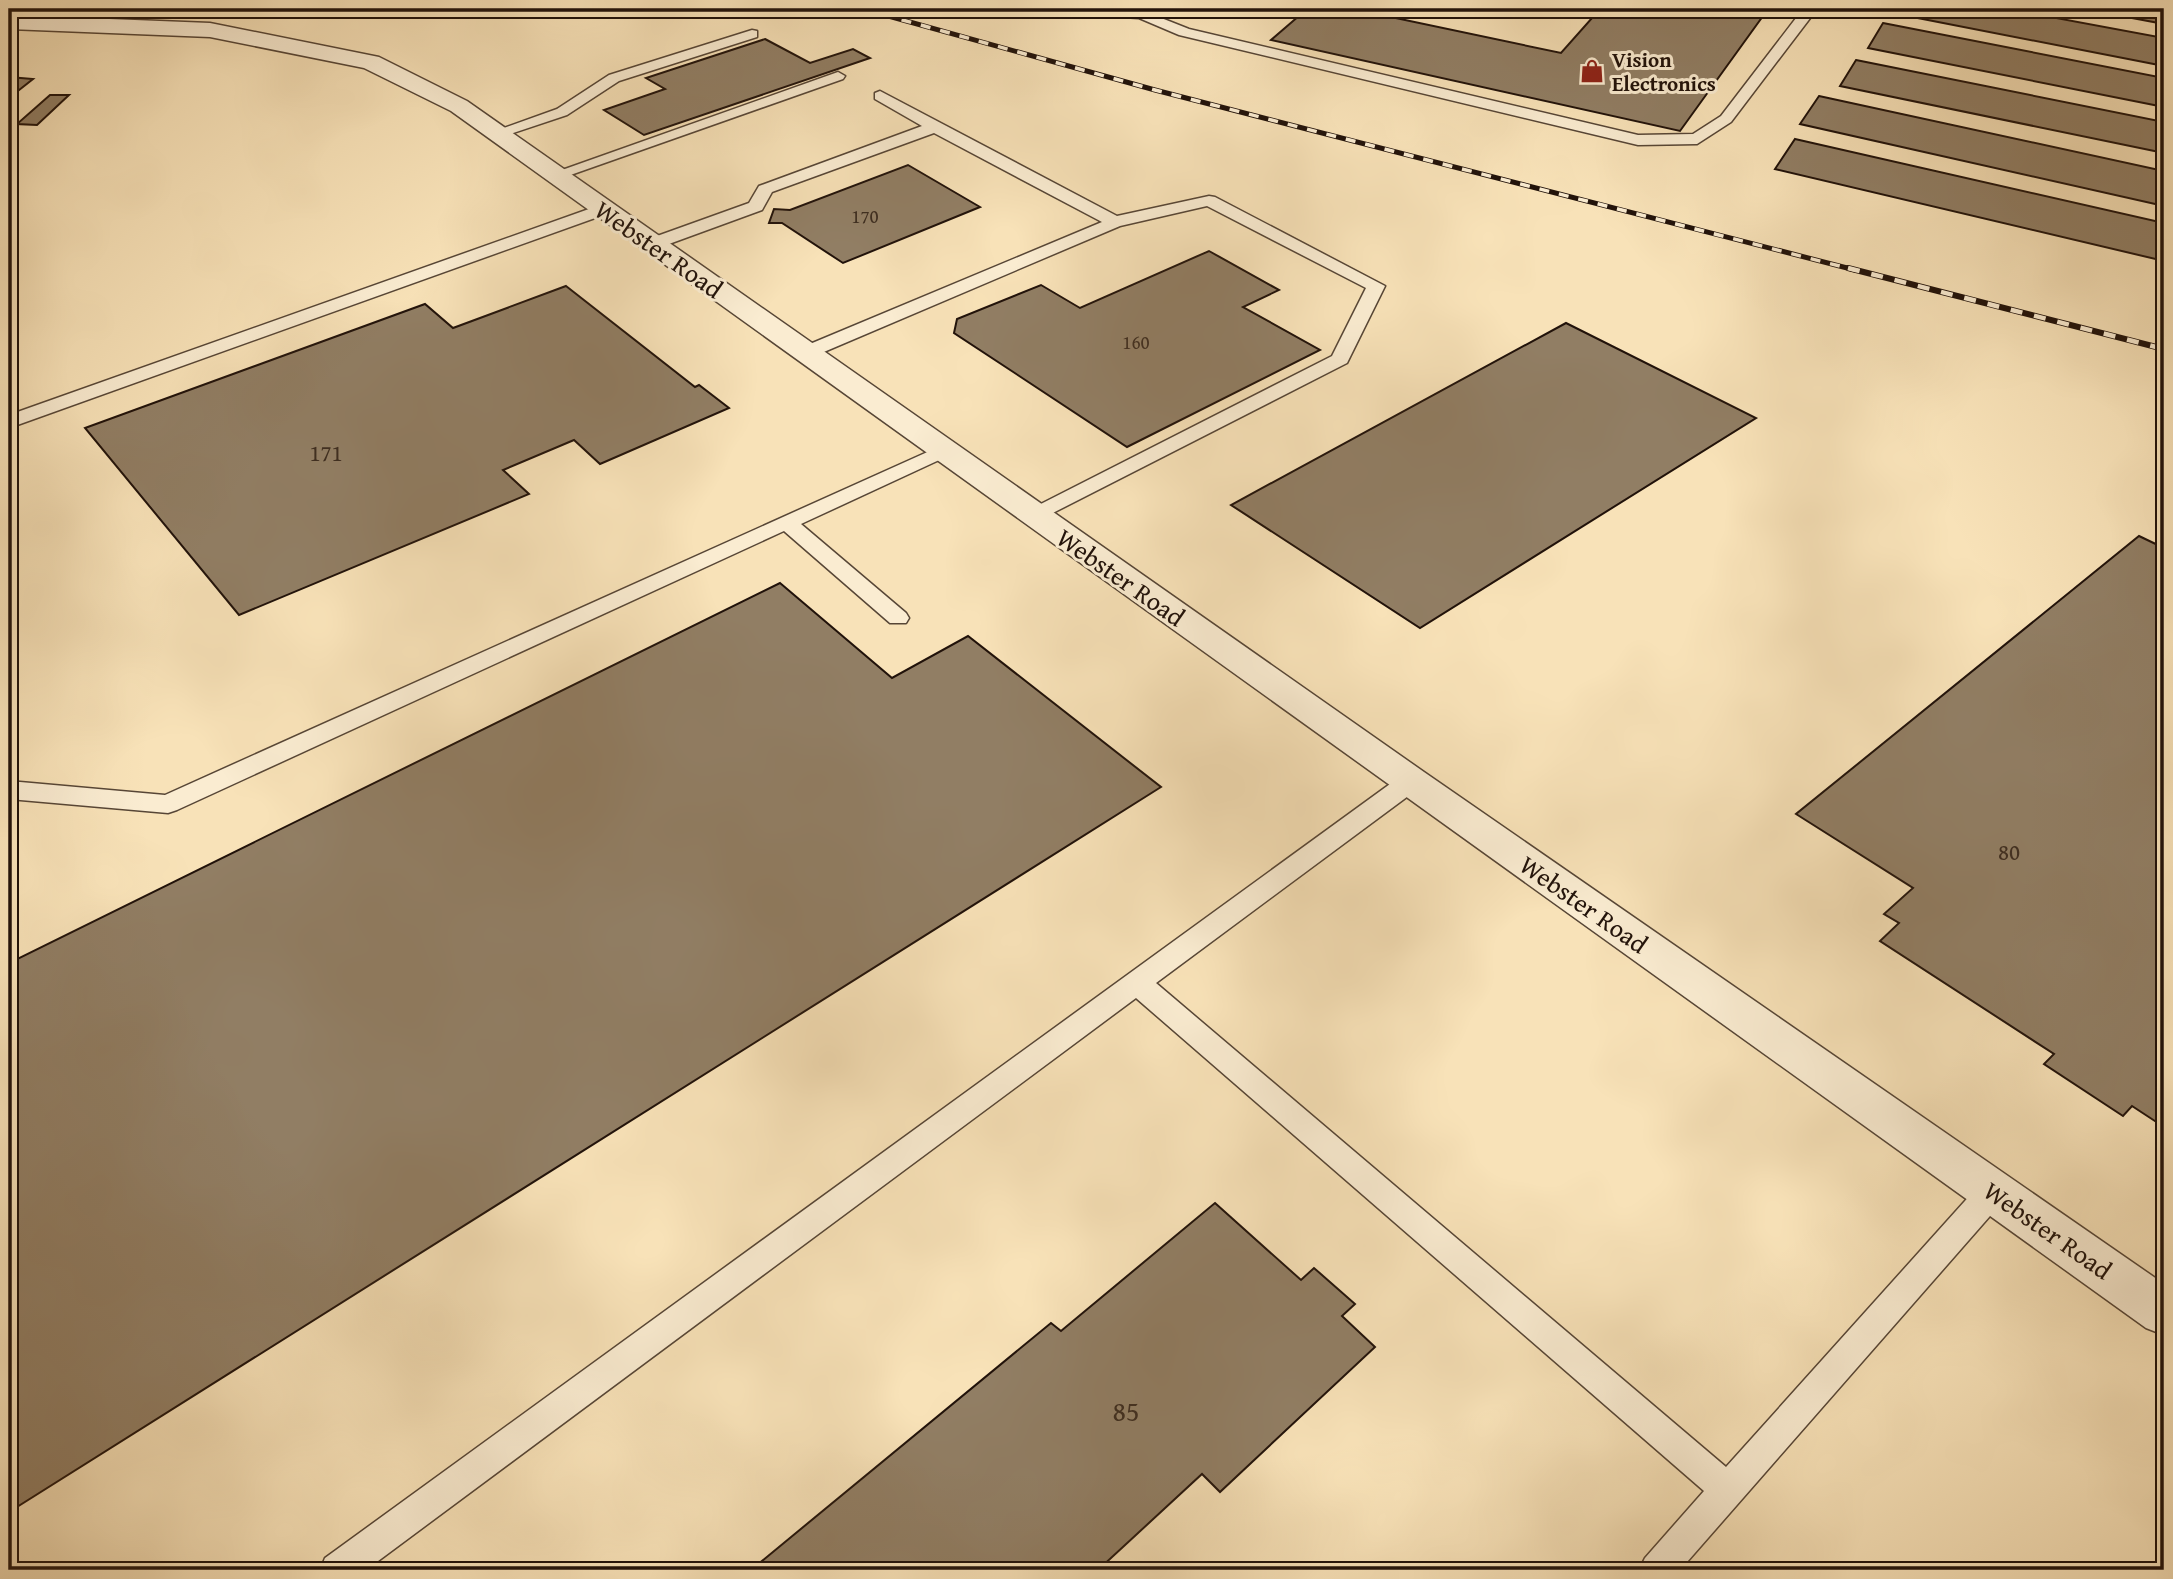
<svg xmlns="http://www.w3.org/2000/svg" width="2173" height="1579" font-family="'Gentium Book Plus',serif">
  <rect width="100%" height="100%" fill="#f8e2b8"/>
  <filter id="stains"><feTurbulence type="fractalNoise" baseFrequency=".00286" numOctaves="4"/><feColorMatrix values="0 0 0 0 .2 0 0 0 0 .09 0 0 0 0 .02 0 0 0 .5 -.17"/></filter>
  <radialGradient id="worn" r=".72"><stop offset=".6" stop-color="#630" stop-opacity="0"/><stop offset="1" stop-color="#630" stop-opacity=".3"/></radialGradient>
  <g fill="#917e64" stroke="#21120a" stroke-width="2">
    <polygon points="1307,9 1353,9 1561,53 1600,9 1768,9 1680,131 1271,40"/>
    <polygon points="1889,9 2008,9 2164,38 2164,66 1887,12"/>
    <polygon points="2084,9 2164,9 2164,24"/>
    <polygon points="1883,23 2164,78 2164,107 1868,48"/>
    <polygon points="765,39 810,63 853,49 870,58 644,135 604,110 665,89 646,78"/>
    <polygon points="1856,60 2164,122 2164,153 1840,86"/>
    <polygon points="9,77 33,79 9,98"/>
    <polygon points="50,95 69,95 37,125 17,124"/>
    <polygon points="1819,96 2164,171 2164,206 1800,124"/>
    <polygon points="1795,139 2164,223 2164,261 1775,169"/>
    <polygon points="908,165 980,207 843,263 782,223 769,223 774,209 790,210"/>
    <polygon points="1209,251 1279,290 1243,307 1320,350 1127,447 954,333 957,319 1041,285 1080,308"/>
    <polygon points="566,286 695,387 699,385 729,408 600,464 574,440 503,470 529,494 239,615 85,428 425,304 453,328"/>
    <polygon points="1566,323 1756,418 1420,628 1231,505"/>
    <polygon points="2139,536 2164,548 2164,1127 2132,1106 2123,1116 2044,1064 2054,1054 1880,941 1899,923 1884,914 1913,888 1796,814"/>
    <polygon points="780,583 892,678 968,636 1161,787 9,1512 9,963"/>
    <polygon points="1215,1203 1301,1280 1314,1268 1355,1304 1342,1316 1375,1347 1220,1492 1202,1474 1098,1570 751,1570 1051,1323 1061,1331"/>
  </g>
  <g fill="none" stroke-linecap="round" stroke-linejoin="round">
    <g stroke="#574636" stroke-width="3">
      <g id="service">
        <polygon points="1048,9 1141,10 1189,29 1638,135 1693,134 1721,116 1803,9 1817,9 1731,122 1697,144 1638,145 1179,35 1139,18 1055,13"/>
        <polygon points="752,30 757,31 757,37 619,81 567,115 498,138 490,133 557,109 609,75"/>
        <polygon points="838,72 845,76 843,79 562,178 550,178 548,175"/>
        <polygon points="880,91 1117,216 1209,196 1215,197 1385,286 1347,363 1041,519 1027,519 1024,515 1027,511 1332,356 1366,288 1207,206 1120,226 812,357 798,357 796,353 798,349 1102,222 934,133 772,192 762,210 658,248 652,249 643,244 646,240 749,203 759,186 922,126 875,99 875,93"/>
        <polygon points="603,204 611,209 609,213 9,428 9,415"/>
        <polygon points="943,445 950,447 953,451 950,455 801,524 906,613 909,618 906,623 890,623 784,531 177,810 168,813 9,799 9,781 165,795"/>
        <polygon points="1410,773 1419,776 1422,782 1419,788 1156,983 1726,1467 1982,1182 1993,1178 2004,1182 2008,1191 2004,1200 1680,1570 1639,1570 1645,1558 1704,1491 1136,998 366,1570 320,1570 325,1558 1401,776"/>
      </g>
    </g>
    <g stroke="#574636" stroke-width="3">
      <polygon id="minor" points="9,15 210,23 379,57 467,101 1424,772 2164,1284 2164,1335 2146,1328 451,111 364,68 210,37 9,29"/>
    </g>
    <use href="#service" fill="#faecd1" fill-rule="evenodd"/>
    <use href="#minor" fill="#faecd1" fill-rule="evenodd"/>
    <g stroke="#21120a" stroke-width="5">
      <polyline id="rail-far1" points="863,9 1155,90 1855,270"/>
    </g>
    <g stroke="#21120a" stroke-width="6">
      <polyline id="rail" points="1848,268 2164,349"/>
    </g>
    <use href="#rail-far1" stroke="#faecd1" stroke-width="3.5" stroke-dasharray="10" stroke-linecap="butt"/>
    <use href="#rail" stroke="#faecd1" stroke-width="4.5" stroke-dasharray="12" stroke-linecap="butt"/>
  </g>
  <defs>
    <g id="shop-bare" transform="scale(1.89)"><path d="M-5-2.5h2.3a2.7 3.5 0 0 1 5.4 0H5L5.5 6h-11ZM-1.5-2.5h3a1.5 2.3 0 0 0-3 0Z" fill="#8f2418" stroke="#faecd1" stroke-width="2.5" paint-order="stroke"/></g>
  </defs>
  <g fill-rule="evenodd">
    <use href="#shop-bare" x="1592" y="71"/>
  </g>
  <g text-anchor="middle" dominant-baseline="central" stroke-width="6" stroke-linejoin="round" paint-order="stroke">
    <g font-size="19" fill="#3d2d20">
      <text x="865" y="216">170</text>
      <text x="1136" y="342">160</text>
    </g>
    <g font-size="21" font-weight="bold" fill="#21120a" stroke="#faecd1" text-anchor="start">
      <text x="1612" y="59">Vision<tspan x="1612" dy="24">Electronics</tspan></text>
    </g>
    <g font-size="23" fill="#3d2d20">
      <text x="326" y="452">171</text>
      <text x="2009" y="851">80</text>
    </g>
    <g font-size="26" fill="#21120a" stroke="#faecd1">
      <text transform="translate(659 249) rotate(35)">Webster Road</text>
      <text transform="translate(1121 577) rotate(35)">Webster Road</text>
      <text transform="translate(1584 904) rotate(35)">Webster Road</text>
      <text transform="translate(2048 1230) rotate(35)">Webster Road</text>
    </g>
    <g font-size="28" fill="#3d2d20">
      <text x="1126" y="1410">85</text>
    </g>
  </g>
  <rect width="2173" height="1579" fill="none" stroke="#f8e2b8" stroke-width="35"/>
  <rect x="10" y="10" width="2152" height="1558" fill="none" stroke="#21120a" stroke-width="3.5"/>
  <rect x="18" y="18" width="2138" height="1544" fill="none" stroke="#21120a" stroke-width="2"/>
  <rect width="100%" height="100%" filter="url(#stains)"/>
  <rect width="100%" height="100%" fill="url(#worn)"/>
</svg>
